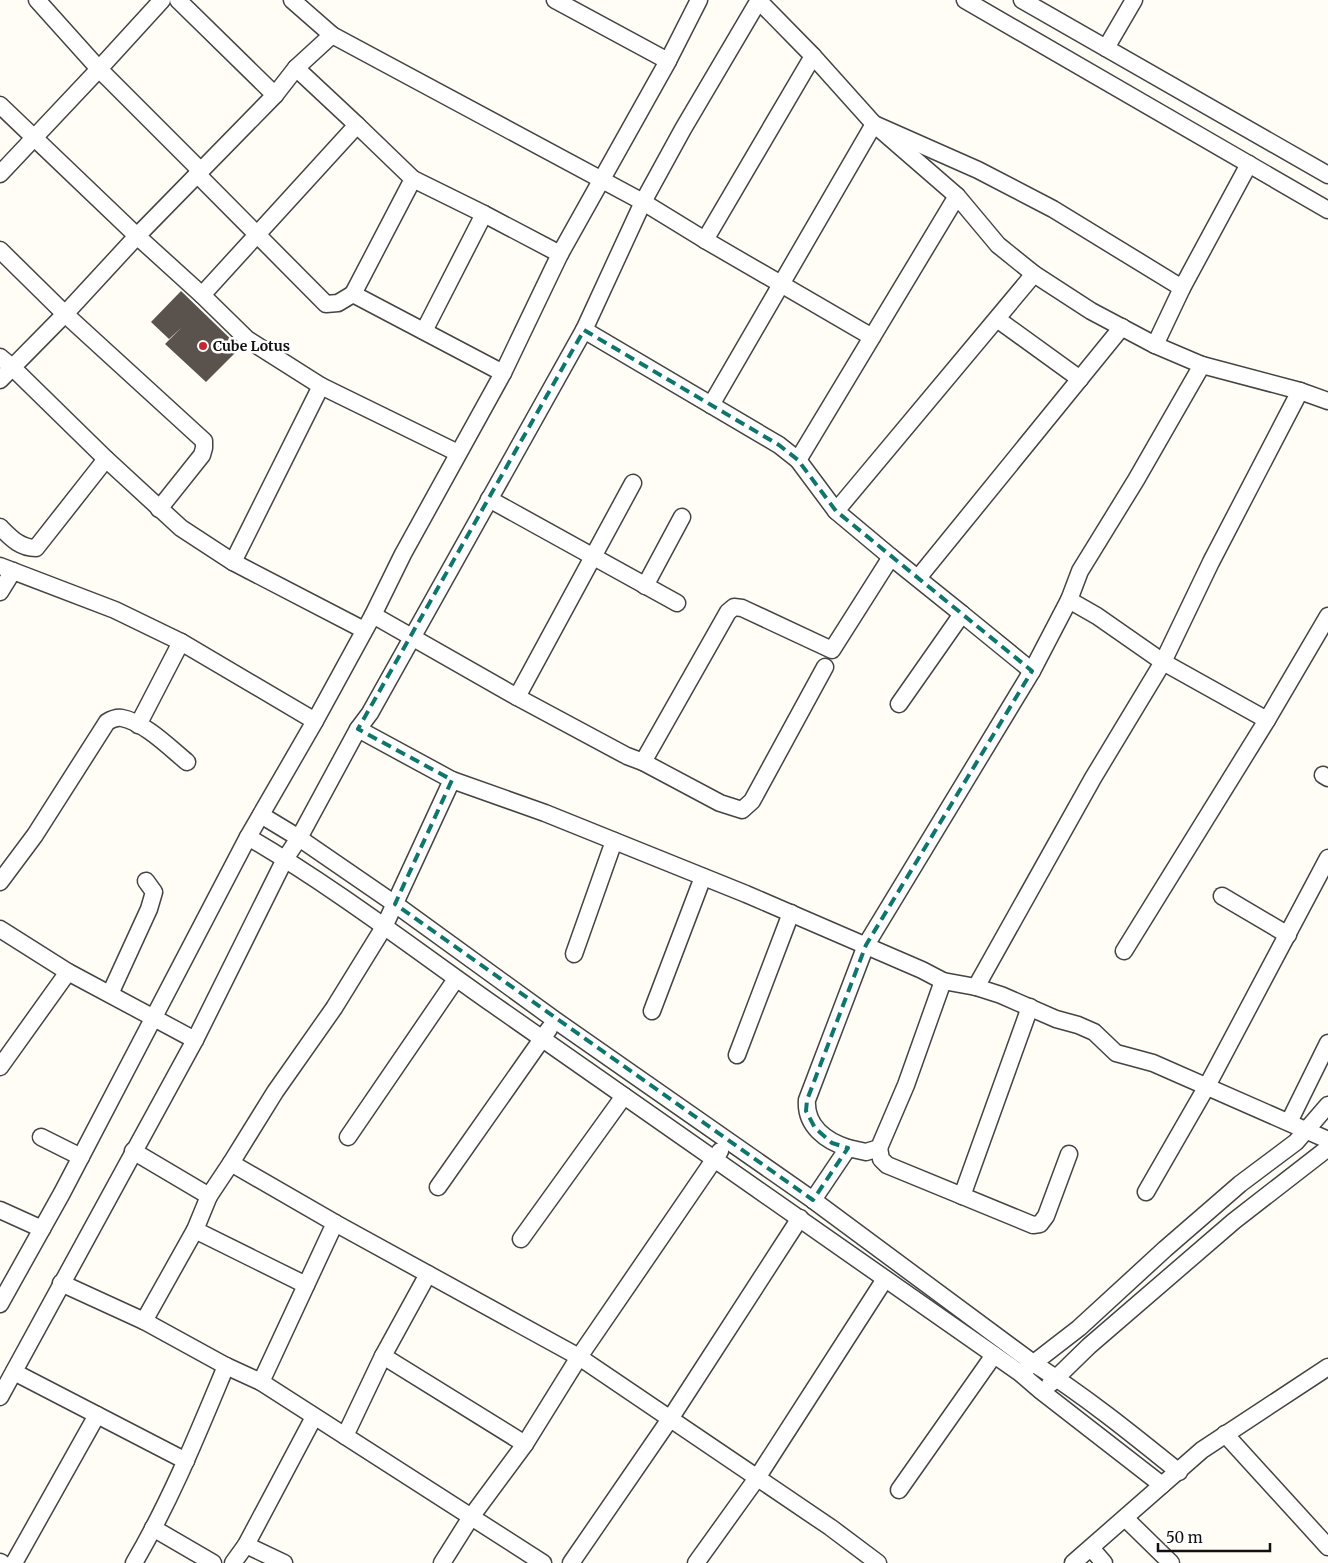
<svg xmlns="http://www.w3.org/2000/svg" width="1328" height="1563" font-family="Merriweather,serif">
  <rect width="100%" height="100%" fill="#fffdf5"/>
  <polygon fill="#5a524d" points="181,291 240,348 206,382 165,344 182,327 169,339 151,322"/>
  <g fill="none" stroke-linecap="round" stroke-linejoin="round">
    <g stroke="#444" stroke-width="19">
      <g id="minor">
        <polyline points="37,0 99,69 162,0"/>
        <polyline points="178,0 275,95"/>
        <polyline points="292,0 332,35 643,202 705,240 872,337"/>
        <polyline points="555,0 668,61"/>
        <polyline points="759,0 683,129 643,202 584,330 779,445 798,460 957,196"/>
        <polyline points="965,0 1328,210"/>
        <polyline points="1022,0 1328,175"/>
        <polyline points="759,1 813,56 874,124 957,196 998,245 1034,274 1091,311 1155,345 1182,288 1249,164"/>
        <polyline points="1106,48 1134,0"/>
        <polyline points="0,105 137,236 275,95 296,68 332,35"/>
        <polyline points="357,125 413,179 484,214 560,254"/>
        <polyline points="0,174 99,69 200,170"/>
        <polyline points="197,174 326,304 338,303 353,294 503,373"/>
        <polyline points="705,240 813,56"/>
        <polyline points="0,250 65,314 204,441 204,448 202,455 159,509"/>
        <polyline points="353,294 413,179"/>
        <polyline points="202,295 357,125 296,68"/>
        <polyline points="997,319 1080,379"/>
        <polyline points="584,330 370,713 358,729 452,780 545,813 746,894 922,970 943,981 976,987 1001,995 1056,1019 1078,1025 1094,1032 1116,1053 1153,1063 1328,1140"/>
        <polyline points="424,331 484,214"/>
        <polyline points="1155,345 1202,365"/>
        <polyline points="0,357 12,367 106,459 181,528 233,562 364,630"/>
        <polyline points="0,380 65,314 137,236 202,295 247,339 321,386 458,453"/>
        <polyline points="711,405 874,124 978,170 1053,209 1182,288"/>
        <polyline points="798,460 836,511"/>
        <polyline points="489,499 677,603"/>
        <path d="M0,527C11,538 20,548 36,548L106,459"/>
        <polyline points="891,557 836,511 1034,274"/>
        <polyline points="233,562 321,386"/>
        <polyline points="0,566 115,610 181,642"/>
        <polyline points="918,578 1122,327"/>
        <polyline points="645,586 682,517"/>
        <polyline points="0,592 13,571"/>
        <polyline points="1069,600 1097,616 1163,662 1267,720 1328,616"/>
        <polyline points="962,614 1032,671"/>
        <polyline points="373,615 517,697 627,756 643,762 728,612 734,607 742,608 832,650 891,557 962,614 899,704"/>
        <polyline points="517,697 633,483"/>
        <polyline points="138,725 181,642 315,721"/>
        <polyline points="643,762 720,803 742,810 752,801 825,667"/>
        <polyline points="1323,775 1328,778"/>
        <path d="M261,815L299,838L395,904L555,1020L813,1200L1033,1363C1085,1396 1132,1434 1179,1472"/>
        <path d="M248,837C334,887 413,948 494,1005C670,1127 844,1251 1020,1373L1041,1391L1162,1485"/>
        <path d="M0,882L35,835L107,722C112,719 116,717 122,718C144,722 170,748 187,762"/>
        <polyline points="1222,896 1288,935"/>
        <polyline points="0,929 68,972 195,1040"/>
        <polyline points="1124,951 1267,720"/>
        <polyline points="574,954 614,841"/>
        <polyline points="976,987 1093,778 1163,662 1211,562 1300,391"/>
        <polyline points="110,994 149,909 154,892 146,881"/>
        <polyline points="652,1011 703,877"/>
        <polyline points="737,1055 791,913"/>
        <polyline points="0,1067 68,972"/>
        <polyline points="1289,1122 1328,1043"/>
        <polyline points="41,1137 81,1157"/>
        <polyline points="348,1137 456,979"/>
        <polyline points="848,1148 866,1152 879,1148 906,1085 943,981"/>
        <polyline points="879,1148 881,1159 887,1165 1033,1225 1040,1224 1046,1216 1069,1154"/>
        <polyline points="133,1151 209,1196 195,1230 144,1321"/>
        <polyline points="231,1163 275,1092 334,1008 384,927 452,780"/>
        <polyline points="438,1187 549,1029"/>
        <polyline points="1146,1192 1207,1086 1328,858"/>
        <polyline points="209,1196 231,1163 335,1223 261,1382"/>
        <polyline points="962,1196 1030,1007"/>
        <path d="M813,1200L848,1148C826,1141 805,1126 807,1100L866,945L1032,671L1069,600L1080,571L1136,480L1202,365L1300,391L1328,401"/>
        <polyline points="0,1210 42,1229"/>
        <polyline points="335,1223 579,1357 830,1527 878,1563"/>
        <polyline points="195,1230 306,1285"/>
        <polyline points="521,1239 624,1096"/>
        <polyline points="61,1283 144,1321 226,1366 261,1382 543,1563"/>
        <polyline points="0,1304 62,1193 248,837 315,721 373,615 403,554 503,373 560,254 668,61 699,0"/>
        <polyline points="383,1356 525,1444"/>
        <polyline points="1026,1369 1079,1328 1165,1249 1240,1184 1296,1142 1328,1105"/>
        <polyline points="14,1372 186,1461"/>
        <polyline points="1050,1384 1089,1346 1234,1221 1328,1148"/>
        <polyline points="0,1397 195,1040 285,859 299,838 358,729"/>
        <polyline points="1225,1434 1328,1547"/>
        <polyline points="345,1436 383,1356 428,1274"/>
        <polyline points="899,1490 994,1355"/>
        <polyline points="1125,1518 1171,1563"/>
        <polyline points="153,1528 213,1563"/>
        <polyline points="246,1545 284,1563"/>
        <polyline points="1091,1548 1104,1563"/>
        <polyline points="0,1562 2,1563"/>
        <polyline points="14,1563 97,1415"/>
        <path d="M134,1563C171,1500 198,1433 226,1366"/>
        <polyline points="233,1563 246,1545 314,1417"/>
        <polyline points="442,1563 471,1517 525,1444 579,1357 720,1151"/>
        <polyline points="571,1563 670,1419 800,1218"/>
        <polyline points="696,1563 757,1478 885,1279"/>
        <polyline points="1073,1563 1202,1450 1328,1367"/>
      </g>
    </g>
    <use href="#minor" stroke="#fff" stroke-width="16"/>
  </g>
  <path fill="none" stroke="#0f766e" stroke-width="4" stroke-dasharray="10 6" stroke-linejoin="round" d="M584,330L779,445L798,460L836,511L1032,671L866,945L807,1100L806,1111L815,1128L832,1143L848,1148L813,1200L395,904L452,780L358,729Z"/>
  <circle fill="#c4262e" stroke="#fff" stroke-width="2" cx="203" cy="346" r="5"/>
  <g text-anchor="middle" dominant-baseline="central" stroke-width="5" stroke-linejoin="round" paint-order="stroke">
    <g font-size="14" font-weight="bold" fill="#111" stroke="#fff" text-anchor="start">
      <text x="213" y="346">Cube Lotus</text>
    </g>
  </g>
  <path d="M1158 1543v8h112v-8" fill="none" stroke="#111111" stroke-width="2.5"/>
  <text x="1166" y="1543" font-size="15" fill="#111111" stroke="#ffffff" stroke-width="4" paint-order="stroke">50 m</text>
</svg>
